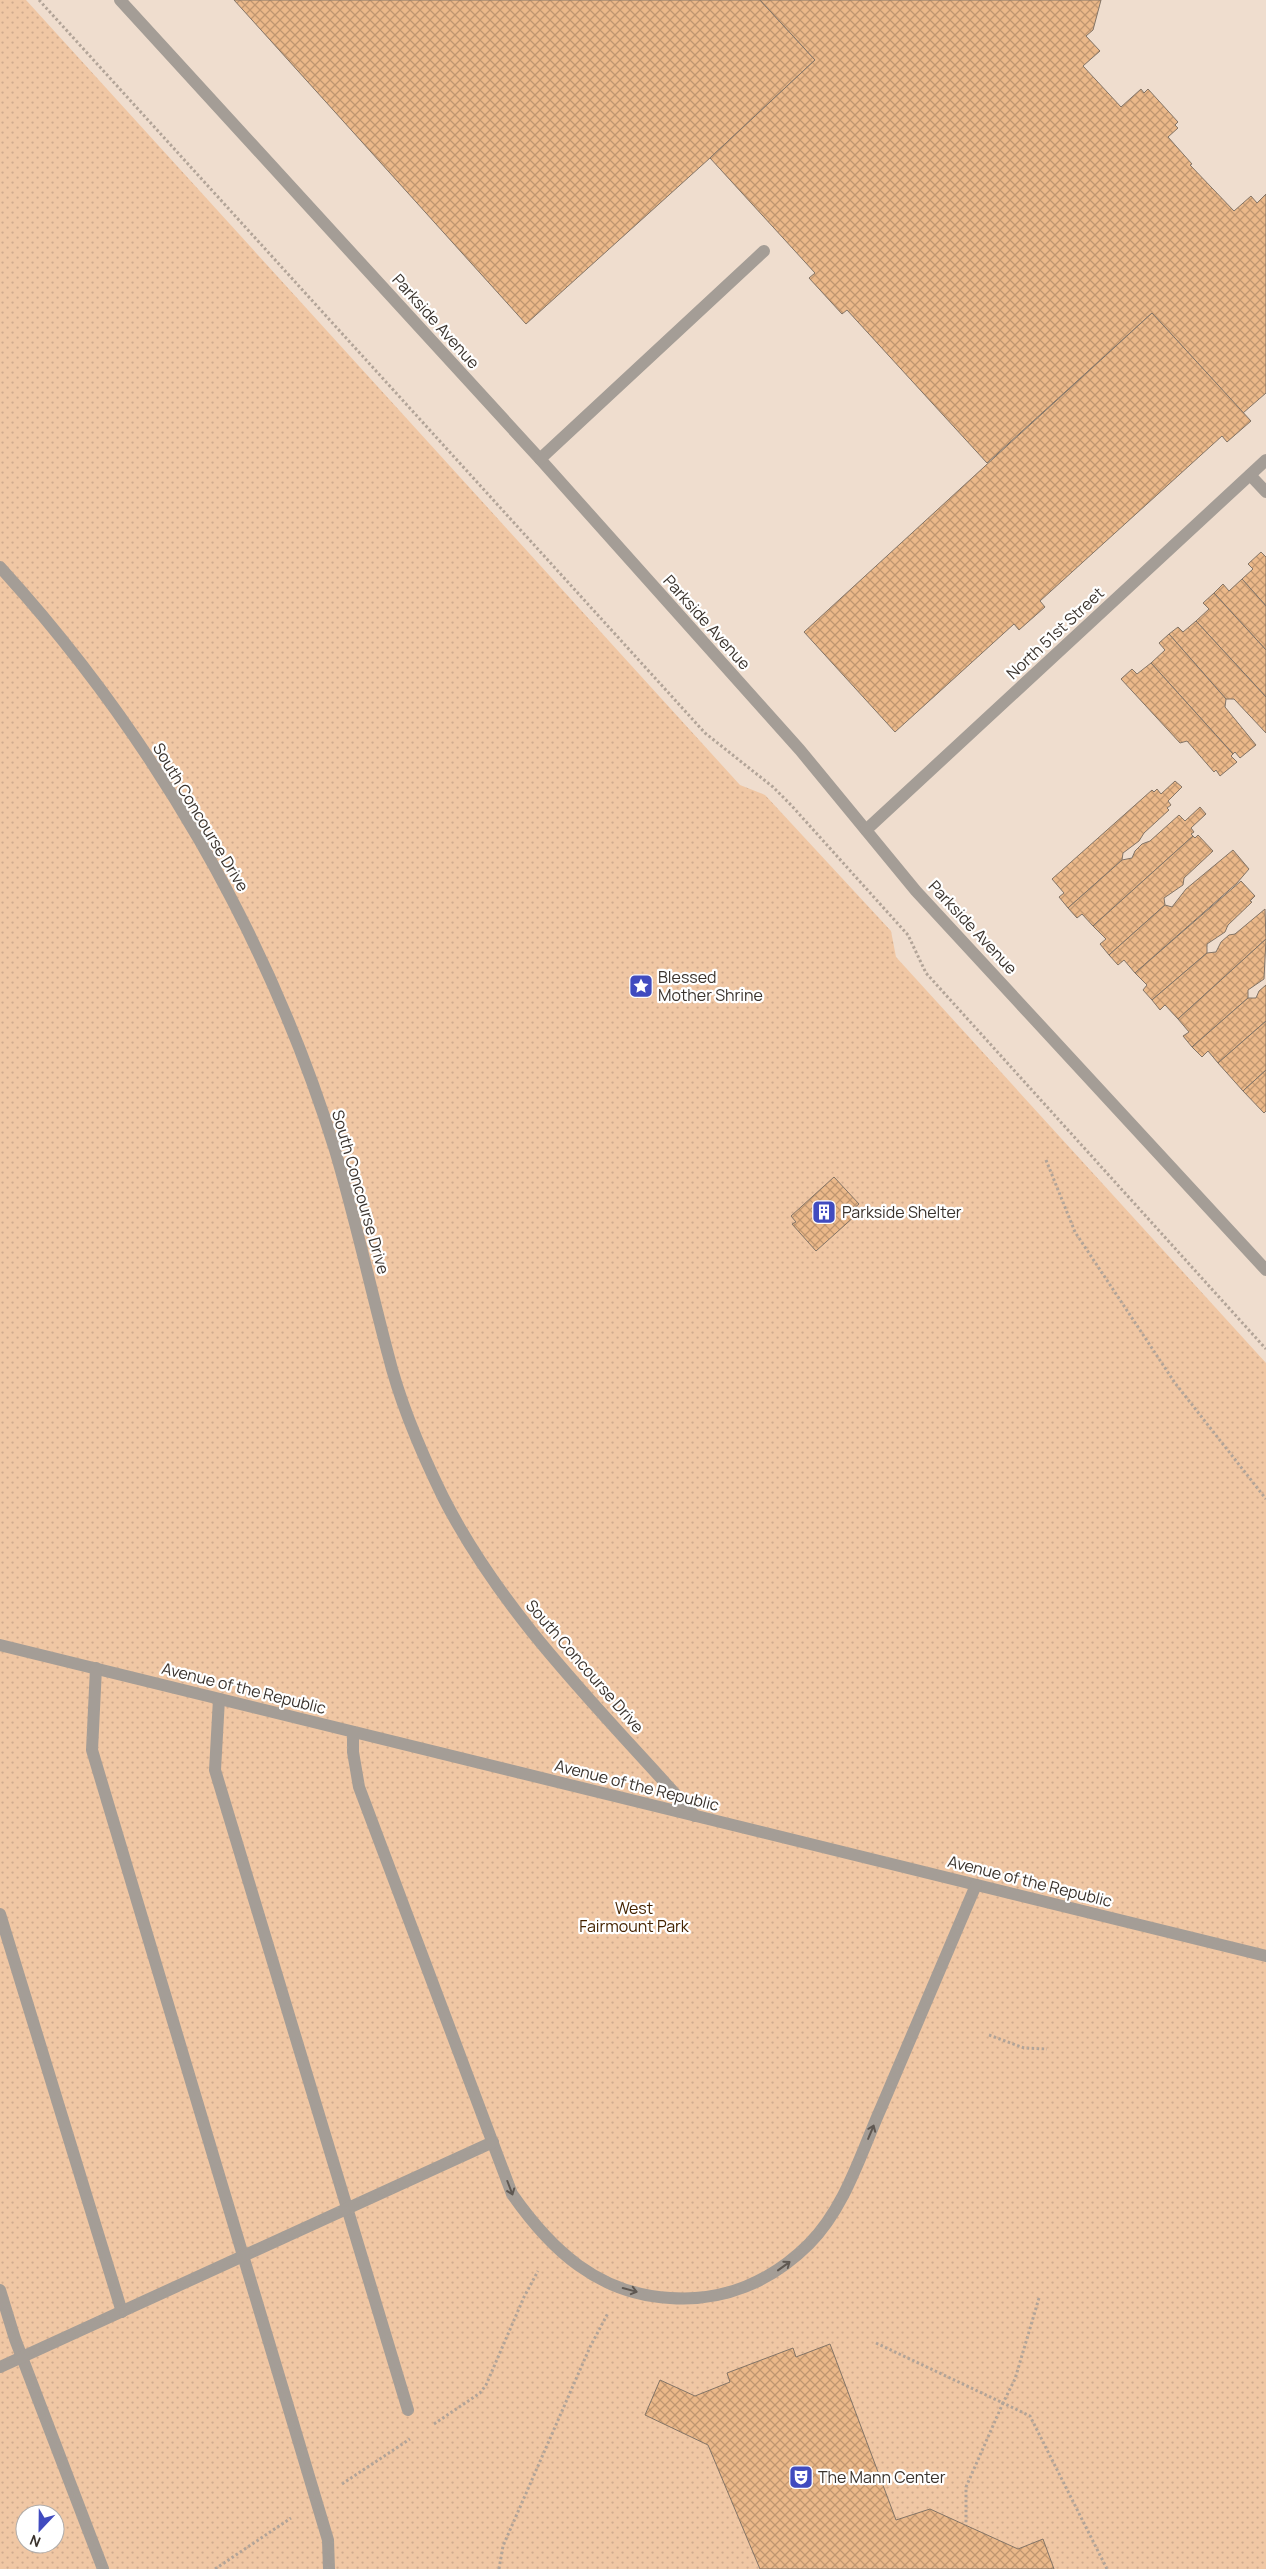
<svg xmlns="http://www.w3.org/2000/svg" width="1266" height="2569" font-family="Manrope,sans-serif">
  <defs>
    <pattern id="park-dots" width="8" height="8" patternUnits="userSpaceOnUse" patternTransform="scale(1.25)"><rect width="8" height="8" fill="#f0c7a4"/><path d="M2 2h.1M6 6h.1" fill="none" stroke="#cfab8e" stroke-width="1.8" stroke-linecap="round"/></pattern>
    <pattern id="building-cross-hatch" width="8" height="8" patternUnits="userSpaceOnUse" patternTransform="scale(1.25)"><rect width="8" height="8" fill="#ebb889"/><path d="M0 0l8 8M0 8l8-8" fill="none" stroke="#bf9670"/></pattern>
  </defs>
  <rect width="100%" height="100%" fill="#efddce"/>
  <path fill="url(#park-dots)" fill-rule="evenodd" d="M0,0H26L740,785L765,795L891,931L896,957L1266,1363V2569H0ZM25,2514H55V2544H25Z"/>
  <g fill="url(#building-cross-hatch)" stroke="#837466">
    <polygon points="234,0 760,0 815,60 710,158 526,324"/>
    <polygon points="760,0 1101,0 1093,30 1086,36 1100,51 1083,66 1121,107 1141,89 1144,93 1148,89 1178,122 1175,125 1178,128 1168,137 1192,164 1190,165 1234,211 1251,196 1257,203 1266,194 1266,393 1243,413 1152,313 987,463 847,310 842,314 809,278 815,273 710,158 815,60"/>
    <polygon points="1152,313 1251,421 1227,442 1222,436 1040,601 1045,607 1019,630 1014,624 895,732 804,632"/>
    <polygon points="1261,552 1266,557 1266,606 1242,579 1253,569 1248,564"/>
    <polygon points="1242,579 1266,606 1266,650 1214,593 1223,584 1229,591"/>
    <polygon points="1214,593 1266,650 1266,697 1196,621 1209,609 1203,603"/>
    <polygon points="1196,621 1266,697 1266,733 1234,699 1226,699 1169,634 1178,627 1183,632"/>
    <polygon points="1169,634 1226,699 1225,707 1256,745 1240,758 1235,752 1233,754 1151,663 1165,650 1159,643"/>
    <polygon points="1151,663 1233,754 1231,756 1237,762 1220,776 1216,770 1214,772 1187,741 1180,743 1121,679 1132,669 1137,674"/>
    <polygon points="1175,781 1182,787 1168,801 1171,805 1167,808 1169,810 1144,833 1139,841 1123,853 1122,860 1068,908 1059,897 1064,893 1052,879 1152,790 1154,792 1157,789 1161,794"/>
    <polygon points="1200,807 1206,814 1191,828 1194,832 1191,834 1193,836 1093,926 1082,914 1077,918 1068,908 1122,860 1132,858 1135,851 1142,844 1150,841 1179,815 1185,821"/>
    <polygon points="1198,835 1213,851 1184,878 1183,885 1164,898 1165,905 1109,955 1100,944 1106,939 1093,926 1193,836 1195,838"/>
    <polygon points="1233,850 1249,869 1237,883 1135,973 1124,960 1118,965 1109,955 1165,905 1172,907 1186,889"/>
    <polygon points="1241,881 1255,896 1250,901 1252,902 1228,925 1225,932 1207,944 1207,953 1152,1000 1143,990 1147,985 1135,973"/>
    <polygon points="1265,909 1266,939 1178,1019 1165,1005 1160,1010 1152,1000 1207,953 1216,952 1221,942 1229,935 1235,934"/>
    <polygon points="1266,939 1264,979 1248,990 1248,998 1192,1047 1183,1036 1189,1032 1178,1019"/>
    <polygon points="1266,985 1266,1021 1218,1063 1208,1051 1202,1057 1192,1047 1248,998 1256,998 1259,991"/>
    <polygon points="1266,1021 1266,1070 1243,1091 1218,1063"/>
    <polygon points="1266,1070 1266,1111 1264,1113 1243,1091"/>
    <polygon points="834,1177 859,1204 852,1210 856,1215 816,1251 792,1224 796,1222 791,1216"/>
    <polygon points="830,2344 896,2520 930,2509 1018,2549 1043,2539 1054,2569 760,2569 708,2445 645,2415 660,2380 695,2396 730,2382 727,2373 793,2348 796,2357"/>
  </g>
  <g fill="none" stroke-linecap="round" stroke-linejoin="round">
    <g stroke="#b2a498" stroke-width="3" stroke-dasharray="2.5 2.5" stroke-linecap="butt">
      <polyline points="39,0 705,733 773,787 791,805 908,935 926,973 1266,1349"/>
      <polyline points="1046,1160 1075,1232 1175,1383 1266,1499"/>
      <polyline points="989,2035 1024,2048 1047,2049"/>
      <polyline points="1039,2298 1015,2379 1003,2403 1030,2416 1107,2569"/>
      <polyline points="876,2343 1003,2403 966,2487 966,2525"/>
      <polyline points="434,2424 480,2393 486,2385 524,2297 538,2271"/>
      <polyline points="342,2484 410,2439"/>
      <polyline points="215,2569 291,2518"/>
      <polyline points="499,2569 503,2546 590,2347 608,2313"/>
    </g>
    <g stroke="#a49d96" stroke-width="12">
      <polyline points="120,0 540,459 800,750 916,891 1266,1270"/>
      <polyline points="540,459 764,251"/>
      <polyline points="1250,475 1266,492"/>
      <path d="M0,567C152,734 268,934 335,1150C355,1217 370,1286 388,1354C400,1403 421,1452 443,1497C505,1619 605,1714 695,1816"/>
      <polyline points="866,830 1266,460"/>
      <polyline points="0,1645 1266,1956"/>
      <polyline points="96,1668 92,1750 328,2540 329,2569"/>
      <polyline points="219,1699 215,1770 408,2410"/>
      <path d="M353,1732V1752L359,1787L512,2194C551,2250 598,2294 670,2298C723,2302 771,2282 809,2244C845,2208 861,2153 881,2108C913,2033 945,1959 976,1885"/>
      <polyline points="0,1914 122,2312"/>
      <polyline points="0,2290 15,2339 103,2569"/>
      <polyline points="0,2367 493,2142"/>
    </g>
  </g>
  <defs><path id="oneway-shaft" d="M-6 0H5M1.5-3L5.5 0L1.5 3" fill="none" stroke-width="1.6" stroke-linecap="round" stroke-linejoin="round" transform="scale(1.25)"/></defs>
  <g stroke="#5f5852">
    <use href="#oneway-shaft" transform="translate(871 2132) rotate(-67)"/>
    <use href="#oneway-shaft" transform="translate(510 2188) rotate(69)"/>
    <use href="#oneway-shaft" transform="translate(784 2266) rotate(-36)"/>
    <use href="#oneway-shaft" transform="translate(630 2290) rotate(15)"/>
  </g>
  <defs>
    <g id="sight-square" transform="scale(1.25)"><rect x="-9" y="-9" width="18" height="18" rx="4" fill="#404bbf" stroke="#fff"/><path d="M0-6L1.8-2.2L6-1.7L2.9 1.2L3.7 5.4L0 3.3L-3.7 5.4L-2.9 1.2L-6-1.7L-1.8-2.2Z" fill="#fff"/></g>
    <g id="building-square" transform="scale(1.25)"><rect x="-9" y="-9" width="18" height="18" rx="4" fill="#404bbf" stroke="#fff"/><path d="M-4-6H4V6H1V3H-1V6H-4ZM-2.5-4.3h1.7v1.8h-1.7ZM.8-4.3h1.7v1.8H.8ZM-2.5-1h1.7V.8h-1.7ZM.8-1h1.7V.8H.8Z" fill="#fff"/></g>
    <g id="theatre-square" transform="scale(1.25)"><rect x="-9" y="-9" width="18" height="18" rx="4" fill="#404bbf" stroke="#fff"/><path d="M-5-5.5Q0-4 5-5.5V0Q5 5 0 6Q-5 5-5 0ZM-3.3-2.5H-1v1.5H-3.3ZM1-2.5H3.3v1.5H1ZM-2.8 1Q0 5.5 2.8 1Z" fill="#fff"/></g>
  </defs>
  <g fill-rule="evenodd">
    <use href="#sight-square" x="641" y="986"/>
    <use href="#building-square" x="824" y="1212"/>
    <use href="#theatre-square" x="801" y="2477"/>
  </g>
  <g text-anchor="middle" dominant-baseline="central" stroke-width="4.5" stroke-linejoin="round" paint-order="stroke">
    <g font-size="16" fill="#3a332d" stroke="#fff">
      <text transform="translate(436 321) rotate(48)">Parkside Avenue</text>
      <text transform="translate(707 622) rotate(48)">Parkside Avenue</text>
      <text transform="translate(1055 633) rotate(-43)">North 51st Street</text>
      <text transform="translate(201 817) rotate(59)">South Concourse Drive</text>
      <text transform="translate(973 927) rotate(47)">Parkside Avenue</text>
      <text transform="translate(361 1192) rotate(74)">South Concourse Drive</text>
      <text transform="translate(585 1666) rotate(49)">South Concourse Drive</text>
      <text transform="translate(244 1688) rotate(14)">Avenue of the Republic</text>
      <text transform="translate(637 1785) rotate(14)">Avenue of the Republic</text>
      <text transform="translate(1030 1881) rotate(14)">Avenue of the Republic</text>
    </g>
    <g font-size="16" fill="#3a332d" stroke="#fff" text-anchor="start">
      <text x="658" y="977">Blessed<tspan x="658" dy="18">Mother Shrine</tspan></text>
      <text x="842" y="1212">Parkside Shelter</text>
      <text x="818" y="2477">The Mann Center</text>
    </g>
    <g font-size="16" fill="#452400" stroke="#fff">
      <text x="634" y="1908">West<tspan x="634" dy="18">Fairmount Park</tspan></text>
    </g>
  </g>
  <g transform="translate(40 2529) rotate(202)"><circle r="24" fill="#ffffff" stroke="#b0adab"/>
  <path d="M0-4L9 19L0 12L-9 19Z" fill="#404bbf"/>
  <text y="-8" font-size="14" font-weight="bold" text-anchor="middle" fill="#3a332d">N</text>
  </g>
</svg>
